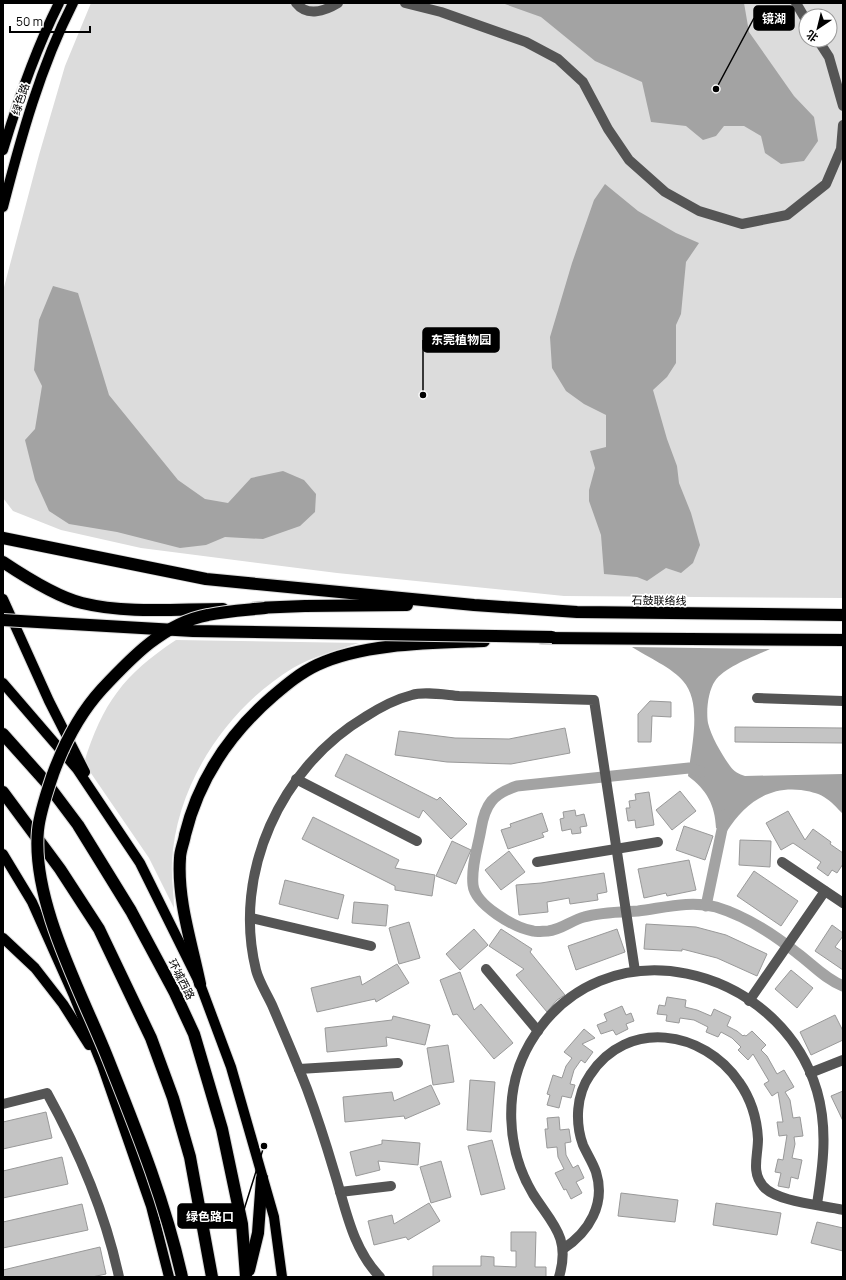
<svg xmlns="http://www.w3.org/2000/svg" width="846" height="1280" font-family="Manrope,'Noto Sans SC',sans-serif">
  <rect width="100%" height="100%" fill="#fff"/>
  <g fill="#dcdcdc" fill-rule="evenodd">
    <path d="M91,3H843V598L564,596L337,573L141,548L61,530L13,511L3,498V291L39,155L65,66ZM806,16H830V40H806Z"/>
    <path d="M176,640L359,643C337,650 314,656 293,668C227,708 176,784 172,862C171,877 174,893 174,908L149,858L84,763C102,704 124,674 176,640Z"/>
  </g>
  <g fill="#a3a3a3">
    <polygon points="502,3 744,3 749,32 794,96 814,117 818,141 804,161 781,164 765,153 761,136 744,126 724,126 716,136 703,140 686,126 651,122 642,82 595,61 541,17"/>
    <polygon points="605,184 638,211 676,233 699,243 686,262 681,314 676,325 676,363 667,377 653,390 667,439 677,466 679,483 691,513 700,545 693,563 681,573 666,568 647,581 637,577 604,574 601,535 589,501 589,490 595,468 590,451 606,447 606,415 584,404 566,391 552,368 550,337 572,263 594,200"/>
    <polygon points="53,286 78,293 109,395 178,480 205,499 228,503 251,478 283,471 304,480 316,494 315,512 300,526 263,539 225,537 206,545 180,548 117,532 69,524 49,511 35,480 25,440 35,429 42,386 34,370 39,320"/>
    <path d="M632,647L770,649C755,656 724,667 715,681C708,691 706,711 708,723C711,736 722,755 730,766C734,772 739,774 745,776L843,774V814C837,808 831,801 824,797C818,793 808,791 801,790C768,786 744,804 727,831L716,828C715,805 707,790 688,776C691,749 703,703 683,681C674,669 646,656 632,647Z"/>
  </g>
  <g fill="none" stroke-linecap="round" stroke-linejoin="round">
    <g stroke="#a3a3a3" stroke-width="11">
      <path d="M702,772L689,768L517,786C493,794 485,804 481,829C478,847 471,866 473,885C475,905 515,928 533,931C537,932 543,931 548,931C561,930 572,920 584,917C601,912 620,912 638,911C663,908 690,900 716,907C746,916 772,933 797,953C812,964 825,979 843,986"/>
      <polyline points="706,906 725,815"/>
    </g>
  </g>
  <g fill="#c4c4c4" stroke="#999">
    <polygon points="650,701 671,702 671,717 652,716 651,742 638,742 638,714"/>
    <polygon points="735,727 843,728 843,743 735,742"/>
    <polygon points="565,728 570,753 511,764 447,762 395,755 399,731 455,738 509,739"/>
    <polygon points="346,754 437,800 440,797 467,824 451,839 423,810 419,818 335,776"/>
    <polygon points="680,791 696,811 672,830 656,810"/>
    <polygon points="649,792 654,825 636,828 635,820 628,821 626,808 630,808 629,801 636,800 635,794"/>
    <polygon points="575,810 576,816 584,814 587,826 580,827 581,833 572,834 571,829 562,831 560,819 564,818 563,812"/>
    <polygon points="788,811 805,840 813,829 831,842 830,844 843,853 843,864 837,873 832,870 828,876 817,868 821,862 793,843 781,850 766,823"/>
    <polygon points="542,813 548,831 542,833 544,837 508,849 501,830 511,827 510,824"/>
    <polygon points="313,817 399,860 395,868 435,875 432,896 395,890 395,886 302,839"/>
    <polygon points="684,826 713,836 705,860 676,850"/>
    <polygon points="740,840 771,841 770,867 739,865"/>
    <polygon points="452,841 471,850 456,884 436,876"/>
    <polygon points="509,851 525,872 501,890 485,870"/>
    <polygon points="689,860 696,890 667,896 666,893 644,898 638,869"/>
    <polygon points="754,871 798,901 781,926 737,896"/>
    <polygon points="604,873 607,892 597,894 598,900 570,904 569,898 547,902 548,912 519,915 516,885 541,883"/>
    <polygon points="285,880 344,895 338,919 279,904"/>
    <polygon points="354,902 388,905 386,926 352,923"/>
    <polygon points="409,922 420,958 399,964 389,928"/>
    <polygon points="646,924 696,927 726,935 767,954 757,976 717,958 682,949 682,951 644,949"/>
    <polygon points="832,925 843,933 843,936 835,947 843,952 843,970 815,951"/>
    <polygon points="474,929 488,945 460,970 446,954"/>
    <polygon points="501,929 532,949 530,952 565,995 557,1000 547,1012 516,975 524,969 489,946"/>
    <polygon points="617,929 625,952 576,970 568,946"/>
    <polygon points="397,964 409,983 376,1002 375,999 317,1012 311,988 360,976 362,985"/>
    <polygon points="791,970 813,988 797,1008 775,989"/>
    <polygon points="460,972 474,1010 481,1004 513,1043 494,1059 457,1014 453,1015 440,980"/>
    <polygon points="667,997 686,1000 685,1007 697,1010 711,1016 714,1009 731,1017 727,1026 737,1031 743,1036 744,1035 746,1036 752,1031 766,1045 761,1050 767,1056 777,1074 784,1070 794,1087 785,1092 790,1100 793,1118 800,1117 803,1136 794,1137 795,1144 792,1158 802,1160 798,1179 791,1177 789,1188 778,1186 781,1173 775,1172 778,1159 783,1160 787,1135 779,1136 777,1122 783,1122 778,1092 772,1096 764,1084 769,1081 753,1054 748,1060 738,1050 741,1047 732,1038 721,1032 718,1037 706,1032 708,1027 694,1020 680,1018 679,1023 666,1021 667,1015 657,1014 659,1005 665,1006"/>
    <polygon points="622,1006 626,1015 631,1013 634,1021 626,1024 628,1029 616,1035 613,1030 601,1034 597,1025 607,1021 604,1014"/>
    <polygon points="835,1015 843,1031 843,1040 811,1055 800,1032"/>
    <polygon points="393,1016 430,1025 425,1045 386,1037 387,1046 327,1052 325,1028 392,1020"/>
    <polygon points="584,1029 595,1038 582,1044 593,1052 585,1063 581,1060 574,1070 570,1084 575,1085 571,1098 562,1096 559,1108 547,1105 550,1095 547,1094 553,1075 562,1078 566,1066 572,1058 564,1052"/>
    <polygon points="448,1045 454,1082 433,1085 427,1048"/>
    <polygon points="470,1080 495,1082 491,1132 467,1130"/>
    <polygon points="431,1085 440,1104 405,1119 404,1116 345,1122 343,1097 392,1092 394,1101"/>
    <polygon points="843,1091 843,1121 831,1096"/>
    <polygon points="46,1112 52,1138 3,1149 3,1122"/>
    <polygon points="559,1117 560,1130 569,1129 571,1142 565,1143 566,1155 573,1168 578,1165 584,1178 576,1182 582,1193 571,1199 566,1189 564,1190 555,1173 564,1169 558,1157 557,1147 547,1148 545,1129 548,1129 547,1118"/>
    <polygon points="382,1140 420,1143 418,1165 378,1161 380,1170 356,1176 350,1152 382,1144"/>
    <polygon points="492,1140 505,1189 481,1195 468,1146"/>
    <polygon points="62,1157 68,1184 3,1198 3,1171"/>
    <polygon points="441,1161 451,1197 431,1203 420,1167"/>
    <polygon points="621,1193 678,1200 675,1222 618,1216"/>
    <polygon points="429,1203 440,1221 408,1240 406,1237 374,1245 368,1221 392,1215 394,1224"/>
    <polygon points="716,1203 781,1213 777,1235 713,1225"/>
    <polygon points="82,1204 88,1230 3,1248 3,1222"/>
    <polygon points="817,1222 843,1228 843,1251 811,1243"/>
    <polygon points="511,1232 536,1232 535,1267 546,1267 546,1277 433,1277 433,1266 481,1266 481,1256 494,1257 494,1266 516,1267 516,1251 511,1251"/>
    <polygon points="100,1247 106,1274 92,1277 3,1277 3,1270"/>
  </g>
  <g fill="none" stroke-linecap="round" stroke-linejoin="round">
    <g stroke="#dbdbdb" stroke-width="12">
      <g id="major">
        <path d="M3,150C18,100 35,51 59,3"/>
        <path d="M3,207C21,137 40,68 73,3"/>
        <polyline points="3,599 49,701 85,772"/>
        <polyline points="3,683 77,769 140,863 200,984 231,1067 274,1217 282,1277"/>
        <polyline points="3,854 32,902 74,996 102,1065 151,1206 169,1277"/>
        <polyline points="3,938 35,968 63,1004 89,1045"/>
      </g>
    </g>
    <g stroke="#dbdbdb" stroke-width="14">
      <g id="highway">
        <polyline points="3,538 206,579 474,605 577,612 843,615"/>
        <path d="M3,562C24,576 57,597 82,603C127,614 176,609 223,609"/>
        <polyline points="255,608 305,606 407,605"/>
        <polyline points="542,638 843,640"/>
        <polyline points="3,734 45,781 78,825 131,911 175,993 194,1034 222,1129 242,1224 246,1277"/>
        <polyline points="3,792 60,869 99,929 151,1038 173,1098 190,1157 212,1277"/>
        <path d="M200,984C192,944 177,900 180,858C180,851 184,842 185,835C199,778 229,734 273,696C286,685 300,673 317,665C364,643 432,643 484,641"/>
        <polyline points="249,1270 258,1233 262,1178"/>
      </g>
    </g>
    <g stroke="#555" stroke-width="10">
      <path d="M296,3C307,17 325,11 338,3"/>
      <polyline points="405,3 441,12 526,42 558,59 583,82 608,129 629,160 665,192 699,211 742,224 787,215 826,184 841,149 843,125"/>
      <polyline points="796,3 806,20"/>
      <polyline points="818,40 829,57 843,106"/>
      <polyline points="757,698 843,701"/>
      <polyline points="296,779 417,841"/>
      <polyline points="537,862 658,842"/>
      <polyline points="782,862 843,903"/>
      <polyline points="251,918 371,946"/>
      <polyline points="486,969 538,1031"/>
      <polyline points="749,1001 825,891"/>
      <polyline points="299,1069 398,1063"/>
      <polyline points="810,1073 843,1060"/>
      <path d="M3,1104L47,1093C79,1151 105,1212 119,1277"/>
      <polyline points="340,1192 391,1186"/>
      <path d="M563,1249C589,1232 606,1204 596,1172C593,1163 587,1154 583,1145C575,1123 576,1095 590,1075C627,1018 704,1030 739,1082C751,1099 757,1119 758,1139C758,1156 751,1172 763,1186C776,1202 823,1205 843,1210"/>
      <path d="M380,1277C352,1248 346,1209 334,1171C326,1144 317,1116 307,1089C296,1061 284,1033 272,1005C267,994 259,982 256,970C232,873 281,767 365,717C379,708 396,699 412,695C424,691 446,695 459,696C504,697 549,699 594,700L635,971"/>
      <path d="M559,1277C571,1237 552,1224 533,1194C506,1149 503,1089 530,1043C602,920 780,965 817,1091C828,1129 823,1166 817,1204"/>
    </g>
    <use href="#major" stroke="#000" stroke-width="10"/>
    <use href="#highway" stroke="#000" stroke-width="12"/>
    <g stroke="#dbdbdb" stroke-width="14" stroke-linecap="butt">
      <g id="highway-bridge">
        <polyline points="3,620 193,631 552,637"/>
        <path d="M182,1277C165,1201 137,1132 108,1059C82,993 31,902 38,830C40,811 47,792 53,774C64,744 80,713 102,689C131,658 164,623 208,615C226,611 246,610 265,608"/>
      </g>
    </g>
    <use href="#highway-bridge" stroke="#000" stroke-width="12"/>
  </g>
  <g text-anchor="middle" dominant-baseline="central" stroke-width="3.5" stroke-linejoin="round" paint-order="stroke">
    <g font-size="11" fill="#000" stroke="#fff">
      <text transform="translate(20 99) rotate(-72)">绿色路</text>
      <text transform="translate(659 600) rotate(1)">石鼓联络线</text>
      <text transform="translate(182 979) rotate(63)">环城西路</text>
    </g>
  </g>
  <path fill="none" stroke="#000" stroke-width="1.5" d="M716 89L754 18M423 395L423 340M264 1146L242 1216"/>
  <g fill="#000" stroke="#fff" stroke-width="1.5">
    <circle cx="716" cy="89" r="4"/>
    <circle cx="423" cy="395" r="4"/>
    <circle cx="264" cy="1146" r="4"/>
  </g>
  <g fill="#000" stroke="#000" stroke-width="1.5">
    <rect x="754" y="6" width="40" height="24" rx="4"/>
    <rect x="423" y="328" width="76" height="24" rx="4"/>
    <rect x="178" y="1204" width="64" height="24" rx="4"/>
  </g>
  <g font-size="12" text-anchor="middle" font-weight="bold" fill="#fff">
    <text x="774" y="23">镜湖</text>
    <text x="461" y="344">东莞植物园</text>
    <text x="210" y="1221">绿色路口</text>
  </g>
  <rect width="846" height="1280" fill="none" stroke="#000000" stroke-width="8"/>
  <g transform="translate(818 28) rotate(215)"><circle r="19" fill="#ffffff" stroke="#999999"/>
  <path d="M0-3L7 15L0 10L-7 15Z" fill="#000000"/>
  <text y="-6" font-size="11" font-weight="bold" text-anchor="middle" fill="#000000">北</text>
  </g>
  <path d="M10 26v6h80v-6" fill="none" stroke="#000000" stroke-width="2"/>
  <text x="16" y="26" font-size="12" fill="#000000" stroke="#ffffff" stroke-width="3" paint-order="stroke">50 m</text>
</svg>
